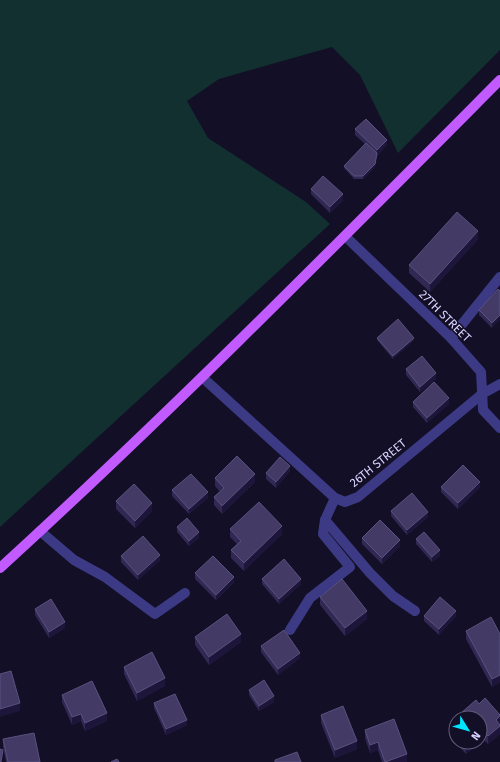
<svg xmlns="http://www.w3.org/2000/svg" width="500" height="762" font-family="'Fira Sans',sans-serif">
  <rect width="100%" height="100%" fill="#130f26"/>
  <polygon fill="#12302f" points="0,0 500,0 500,50 398,153 360,75 332,47 219,79 187,101 208,138 306,202 330,224 0,527"/>
  <g fill="none" stroke-linecap="round" stroke-linejoin="round">
    <g stroke="#3d3a85" stroke-width="10">
      <polyline points="345,236 451,338 481,372 483,410 500,428"/>
      <polyline points="451,338 500,277"/>
      <polyline points="202,377 335,498 345,502 358,497 482,394 500,384"/>
      <polyline points="325,520 370,573 393,596 415,611"/>
      <polyline points="40,531 74,560 105,577 155,614 185,593"/>
      <polyline points="290,630 310,598 350,567 323,534 325,520 335,498"/>
    </g>
    <path stroke="#c25bff" stroke-width="10" d="M0,568C172,411 336,245 500,80"/>
  </g>
  <g fill="#312854">
    <polygon points="355,129 387,145 377,156 375,167 363,179 354,179 344,168 344,166 365,144 355,135"/>
    <polygon points="311,189 343,200 330,213 311,194"/>
    <polygon points="478,239 430,292 409,273 409,265"/>
    <polygon points="498,289 492,328 479,315 479,310"/>
    <polygon points="377,338 414,340 393,359 377,340"/>
    <polygon points="406,369 436,379 420,392 406,375"/>
    <polygon points="413,402 449,404 427,423 413,407"/>
    <polygon points="290,471 276,488 266,479 266,473"/>
    <polygon points="215,478 255,482 222,514 214,505 214,497 220,492 215,486"/>
    <polygon points="441,487 480,487 458,509 441,492"/>
    <polygon points="172,490 208,498 189,514 172,496"/>
    <polygon points="116,501 152,511 135,528 116,509"/>
    <polygon points="391,511 428,517 407,535 391,516"/>
    <polygon points="177,527 199,538 189,546 177,532"/>
    <polygon points="230,529 282,534 244,571 231,558 231,550 237,544 230,537"/>
    <polygon points="362,538 400,546 382,564 362,544"/>
    <polygon points="416,539 440,556 432,562 416,544"/>
    <polygon points="121,556 160,560 138,580 121,562"/>
    <polygon points="195,573 234,582 216,600 195,579"/>
    <polygon points="262,579 301,584 279,604 262,584"/>
    <polygon points="320,597 367,619 345,636 320,605"/>
    <polygon points="35,609 65,628 49,638 35,615"/>
    <polygon points="424,616 456,616 439,635 424,621"/>
    <polygon points="466,631 500,634 492,687 466,639"/>
    <polygon points="195,637 241,642 209,665 195,645"/>
    <polygon points="261,646 300,658 278,675 261,652"/>
    <polygon points="124,667 165,686 137,701 124,674"/>
    <polygon points="249,690 274,702 259,711 249,695"/>
    <polygon points="62,695 107,721 85,731 81,721 72,725 62,702"/>
    <polygon points="485,698 500,715 500,734 488,744 483,739 480,742 480,718 456,718 456,731 453,728 453,720 476,700 479,704"/>
    <polygon points="154,703 187,725 166,735 154,708"/>
    <polygon points="321,715 357,749 335,758 321,723"/>
    <polygon points="365,730 407,762 382,762 378,750 370,753 365,738"/>
    <polygon points="456,732 456,742 480,742 466,754 454,741 454,734"/>
    <polygon points="3,739 40,762 6,762 3,747"/>
  </g>
  <g fill="#1d163a">
    <polygon points="387,140 387,145 377,156 377,150"/>
    <polygon points="377,153 375,167 363,179 363,176"/>
    <polygon points="343,194 343,200 330,213 330,207"/>
    <polygon points="478,231 478,239 430,292 430,284"/>
    <polygon points="500,315 500,320 492,328 492,323"/>
    <polygon points="414,338 414,340 393,359 393,356"/>
    <polygon points="436,373 436,379 420,392 420,387"/>
    <polygon points="449,398 449,404 427,423 427,418"/>
    <polygon points="290,466 290,471 276,488 276,482"/>
    <polygon points="255,474 255,482 222,514 222,506"/>
    <polygon points="480,482 480,487 458,509 458,503"/>
    <polygon points="208,492 208,498 189,514 189,509"/>
    <polygon points="152,503 152,511 135,528 135,521"/>
    <polygon points="428,512 428,517 407,535 407,530"/>
    <polygon points="282,526 282,534 244,571 244,563"/>
    <polygon points="199,532 199,538 189,546 189,541"/>
    <polygon points="400,540 400,546 382,564 382,558"/>
    <polygon points="440,550 440,556 432,562 432,557"/>
    <polygon points="160,555 160,560 138,580 138,575"/>
    <polygon points="234,577 234,582 216,600 216,595"/>
    <polygon points="301,579 301,584 279,604 279,599"/>
    <polygon points="367,611 367,619 345,636 345,628"/>
    <polygon points="456,611 456,616 439,635 439,629"/>
    <polygon points="65,622 65,628 49,638 49,632"/>
    <polygon points="241,634 241,642 209,665 209,657"/>
    <polygon points="300,653 300,658 278,675 278,669"/>
    <polygon points="500,675 500,683 492,687 492,679"/>
    <polygon points="165,678 165,686 137,701 137,693"/>
    <polygon points="274,696 274,702 259,711 259,706"/>
    <polygon points="20,703 20,711 0,717 0,709"/>
    <polygon points="107,713 107,721 85,731 85,723"/>
    <polygon points="81,714 81,721 72,725 72,717"/>
    <polygon points="500,716 500,724 496,728 496,720"/>
    <polygon points="187,720 187,725 166,735 166,729"/>
    <polygon points="500,726 500,734 488,744 488,736"/>
    <polygon points="483,731 483,739 480,742 480,734"/>
    <polygon points="357,741 357,749 335,758 335,750"/>
    <polygon points="378,742 378,750 370,753 370,745"/>
    <polygon points="471,742 480,742 466,754 466,746"/>
    <polygon points="3,750 3,755 2,762 1,762"/>
    <polygon points="407,754 407,762 385,762"/>
  </g>
  <g fill="#433a66" stroke="#5a527e">
    <polygon points="366,119 387,140 377,150 355,129"/>
    <polygon points="366,143 377,153 375,164 363,176 354,176 344,166"/>
    <polygon points="323,176 343,194 330,207 311,189"/>
    <polygon points="457,212 478,231 430,284 409,265"/>
    <polygon points="498,289 500,291 500,315 492,323 479,310"/>
    <polygon points="398,319 414,338 393,356 377,338"/>
    <polygon points="422,356 436,373 420,387 406,369"/>
    <polygon points="434,382 449,398 427,418 413,402"/>
    <polygon points="237,456 255,474 222,506 214,497 224,488 215,478"/>
    <polygon points="280,457 290,466 276,482 266,473"/>
    <polygon points="463,465 480,482 458,503 441,487"/>
    <polygon points="191,474 208,492 189,509 172,490"/>
    <polygon points="134,484 152,503 135,521 116,501"/>
    <polygon points="412,493 428,512 407,530 391,511"/>
    <polygon points="259,502 282,526 244,563 231,550 241,541 230,529"/>
    <polygon points="187,518 199,532 189,541 177,527"/>
    <polygon points="380,520 400,540 382,558 362,538"/>
    <polygon points="424,532 440,550 432,557 416,539"/>
    <polygon points="143,536 160,555 138,575 121,556"/>
    <polygon points="213,556 234,577 216,595 195,573"/>
    <polygon points="284,559 301,579 279,599 262,579"/>
    <polygon points="342,579 367,611 345,628 320,597"/>
    <polygon points="440,597 456,611 439,629 424,616"/>
    <polygon points="51,599 65,622 49,632 35,609"/>
    <polygon points="227,614 241,634 209,657 195,637"/>
    <polygon points="491,617 500,634 500,675 492,679 466,631"/>
    <polygon points="284,630 300,653 278,669 261,646"/>
    <polygon points="152,652 165,678 137,693 124,667"/>
    <polygon points="11,671 20,703 0,709 0,674"/>
    <polygon points="264,680 274,696 259,706 249,690"/>
    <polygon points="92,681 107,713 85,723 81,714 72,717 62,695"/>
    <polygon points="175,694 187,720 166,729 154,703"/>
    <polygon points="485,698 500,715 500,716 496,720 500,725 500,726 488,736 483,731 480,734 480,718 456,718 456,723 453,720 476,700 479,704"/>
    <polygon points="343,706 357,741 335,750 321,715"/>
    <polygon points="394,719 407,754 385,762 378,742 370,745 365,730"/>
    <polygon points="34,733 40,762 8,762 3,739"/>
    <polygon points="462,742 471,742 466,746"/>
    <polygon points="0,749 3,750 1,762 0,762"/>
    <polygon points="297,752 301,762 275,762 275,760"/>
    <polygon points="117,759 119,762 111,762"/>
  </g>
  <g text-anchor="middle" dominant-baseline="central" stroke-width="3" stroke-linejoin="round" paint-order="stroke">
    <g font-size="12" fill="#d9d4ff" stroke="#130f26">
      <text transform="translate(445 316) rotate(45)">27TH STREET</text>
      <text transform="translate(378 463) rotate(-39)">26TH STREET</text>
    </g>
  </g>
  <g transform="translate(468 730) rotate(127)"><circle r="19" fill="#130f26" stroke="#625e7d"/>
  <path d="M0-3L7 15L0 10L-7 15Z" fill="#00e5ff"/>
  <text y="-6" font-size="11" font-weight="bold" text-anchor="middle" fill="#d9d4ff">N</text>
  </g>
</svg>
